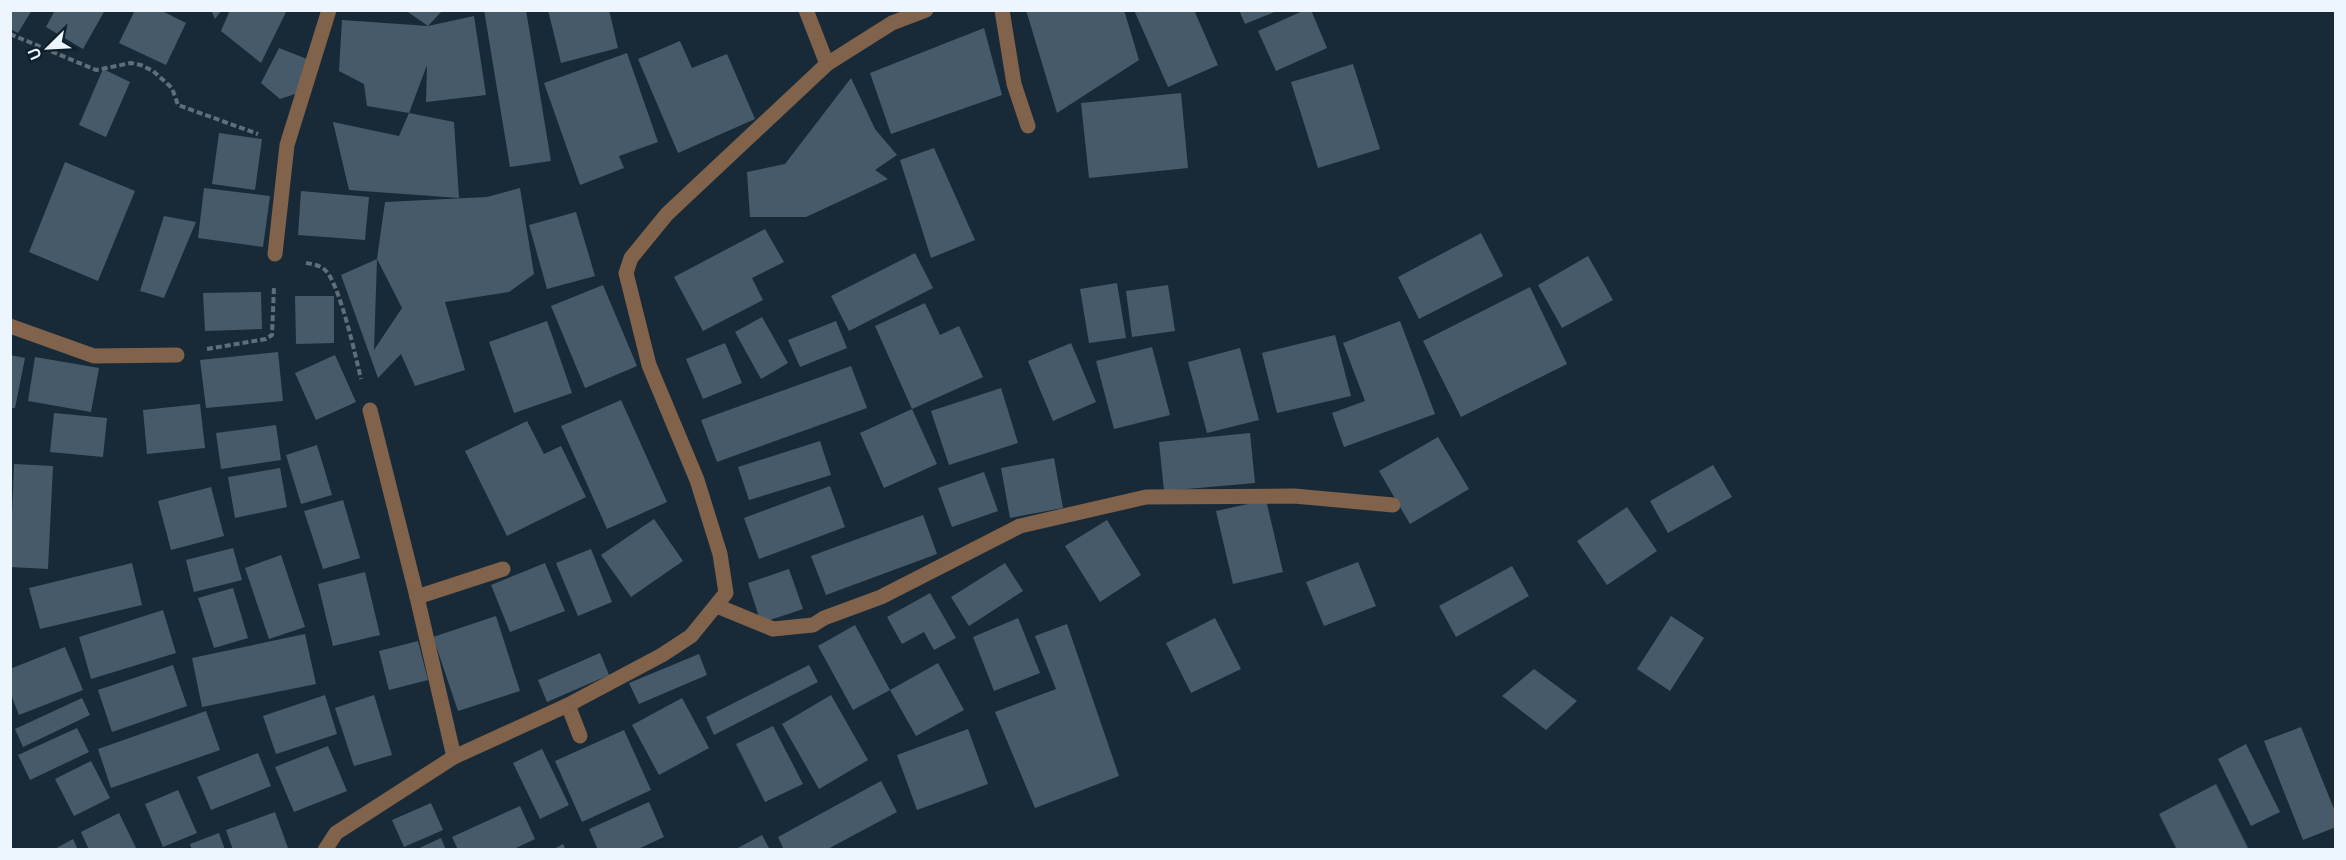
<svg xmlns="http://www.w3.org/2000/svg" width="2346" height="860" font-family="Figtree,sans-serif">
  <rect width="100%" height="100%" fill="#182a37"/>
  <g fill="#465a69" fill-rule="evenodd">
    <polygon points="10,10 32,10 18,33 10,29"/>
    <polygon points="55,10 105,10 83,49 46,27"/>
    <polygon points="135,10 160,10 186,23 166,65 119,43"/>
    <polygon points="211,10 222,10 215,19"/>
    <polygon points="230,10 287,10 261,63 221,31"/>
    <polygon points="405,10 443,10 428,26"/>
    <polygon points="484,10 526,10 551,161 510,167"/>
    <polygon points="548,10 609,10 618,48 561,63"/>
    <polygon points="1026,10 1124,10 1139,60 1057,113"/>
    <polygon points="1134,10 1194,10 1218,65 1168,87"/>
    <polygon points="1239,10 1277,10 1277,11 1245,24"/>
    <polygon points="1305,10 1311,10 1327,48 1276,71 1258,31"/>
    <polygon points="474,16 486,95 426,102 427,65 409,113 367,106 364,84 339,71 342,20 428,26"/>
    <polygon points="984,28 1002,95 891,134 870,73"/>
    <polygon points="680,41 692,68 727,54 755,119 678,153 638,59"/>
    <polygon points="279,48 312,61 298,93 280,99 261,83"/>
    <polygon points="627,53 658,142 619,156 624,168 580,185 544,83"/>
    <polygon points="1353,64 1380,149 1318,168 1291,82"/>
    <polygon points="103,69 130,82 106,137 79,125"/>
    <polygon points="851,78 875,129 897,155 875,170 888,179 806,217 750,217 747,172 785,164"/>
    <polygon points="1181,93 1188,168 1089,178 1081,103"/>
    <polygon points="409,113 454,122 459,198 349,190 333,122 399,136"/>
    <polygon points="219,133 262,139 255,190 212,184"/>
    <polygon points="934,148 975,240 931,258 900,160"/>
    <polygon points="65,162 135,191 98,281 29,252"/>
    <polygon points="204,188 270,196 263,247 198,238"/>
    <path d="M520,188L534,274L509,292L445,302L465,370L415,386L401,354L378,378L341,275L377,259L385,202L487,197ZM377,259L402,308L374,350Z"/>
    <polygon points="301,191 369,197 365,240 298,235"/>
    <polygon points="576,212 595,276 547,289 529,225"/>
    <polygon points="164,216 196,222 164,298 140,291"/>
    <polygon points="765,229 784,262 752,278 763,300 703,331 674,277"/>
    <polygon points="1481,233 1503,276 1419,319 1398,277"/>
    <polygon points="915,253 933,288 849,331 831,296"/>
    <polygon points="1588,256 1613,300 1562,328 1538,285"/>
    <polygon points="1117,283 1126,338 1089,343 1080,289"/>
    <polygon points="603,285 637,366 585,388 551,306"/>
    <polygon points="1168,285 1175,331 1132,337 1126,291"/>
    <polygon points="1530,287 1567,364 1461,417 1423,341"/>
    <polygon points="261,292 262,329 205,331 203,293"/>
    <polygon points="295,296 334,296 334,343 296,344"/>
    <polygon points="925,303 940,335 959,326 983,377 912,409 875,326"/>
    <polygon points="762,317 788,363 761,379 735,332"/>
    <polygon points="547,321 572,393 514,413 489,342"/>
    <polygon points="836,321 847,348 800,367 788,340"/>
    <polygon points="1400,321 1435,414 1344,447 1332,413 1365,401 1343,343"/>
    <polygon points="1335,335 1351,396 1277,413 1262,353"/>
    <polygon points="725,343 742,383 703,399 686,359"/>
    <polygon points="1071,343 1096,402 1053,421 1028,361"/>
    <polygon points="1152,347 1170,415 1114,429 1096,361"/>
    <polygon points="1240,348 1259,420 1207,433 1188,362"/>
    <polygon points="278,352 283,401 206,408 200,360"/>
    <polygon points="10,355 25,358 15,408 10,408"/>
    <polygon points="335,355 356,402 316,420 295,373"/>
    <polygon points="35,357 99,368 91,412 28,401"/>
    <polygon points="851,366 867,408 717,462 701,420"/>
    <polygon points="1001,388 1018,443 949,465 931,411"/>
    <polygon points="621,400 667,502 607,529 561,426"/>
    <polygon points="200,404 205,448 147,454 143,410"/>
    <polygon points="912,409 937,464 884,488 860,433"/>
    <polygon points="54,413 107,418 103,457 50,452"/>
    <polygon points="527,421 544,454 561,446 586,497 507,536 465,451"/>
    <polygon points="276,425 281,460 221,469 216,433"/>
    <polygon points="1250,433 1255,483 1164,491 1159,442"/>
    <polygon points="1438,437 1469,489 1410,524 1379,471"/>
    <polygon points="820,441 831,475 749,500 738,467"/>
    <polygon points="317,445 332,495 301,504 286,455"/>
    <polygon points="1054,458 1063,508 1010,518 1001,468"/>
    <polygon points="14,464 53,466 48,569 10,567"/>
    <polygon points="1713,465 1732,497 1668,533 1650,501"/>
    <polygon points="280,468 287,507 235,518 228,477"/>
    <polygon points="984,472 998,511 952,527 938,488"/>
    <polygon points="830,486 845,527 759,559 744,518"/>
    <polygon points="211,487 224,536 171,550 158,501"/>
    <polygon points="343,500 360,558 323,569 304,511"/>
    <polygon points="1266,500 1283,572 1233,584 1216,511"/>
    <polygon points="1627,507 1657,551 1607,585 1577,541"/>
    <polygon points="923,515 937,554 826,595 811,556"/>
    <polygon points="654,519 683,561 631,597 601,555"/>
    <polygon points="1107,520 1141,575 1100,602 1065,546"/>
    <polygon points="233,548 242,580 194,592 186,560"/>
    <polygon points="591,549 612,602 578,616 556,563"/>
    <polygon points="281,555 305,627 269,639 245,568"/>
    <polygon points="1358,562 1376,606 1324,626 1306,582"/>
    <polygon points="132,563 142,605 40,629 29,588"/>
    <polygon points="545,563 565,611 510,632 491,585"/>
    <polygon points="1005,563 1023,591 969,626 951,597"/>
    <polygon points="1512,566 1529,596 1456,637 1439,606"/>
    <polygon points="789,569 803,609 761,623 748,583"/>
    <polygon points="365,572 380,635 333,646 318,584"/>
    <polygon points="233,588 248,638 214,648 198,598"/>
    <polygon points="930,593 956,638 934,650 924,632 902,644 887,617"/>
    <polygon points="163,610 176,653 91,679 79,637"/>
    <polygon points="496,616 520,691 458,711 433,637"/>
    <polygon points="1671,616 1704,638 1670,691 1637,669"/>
    <polygon points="1018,618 1040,673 994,691 973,637"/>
    <polygon points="1215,618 1241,669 1191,693 1166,643"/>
    <polygon points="1067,624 1119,776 1035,808 995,712 1056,689 1035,636"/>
    <polygon points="855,625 890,690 853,710 818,646"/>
    <polygon points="305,634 316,684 202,707 192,658"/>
    <polygon points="418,641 428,680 389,690 379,651"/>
    <polygon points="65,647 83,690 19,715 10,692 10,669"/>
    <polygon points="600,653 609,675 547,702 538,680"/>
    <polygon points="699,654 707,675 639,704 629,683"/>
    <polygon points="938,663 964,710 916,736 890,690"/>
    <polygon points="173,665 187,706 112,732 98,690"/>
    <polygon points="809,665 818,682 714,735 706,717"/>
    <polygon points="1534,669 1577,701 1546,730 1502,696"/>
    <polygon points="325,695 337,734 276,754 263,716"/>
    <polygon points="374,695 392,755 354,766 335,708"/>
    <polygon points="831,695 868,760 819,789 782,724"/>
    <polygon points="82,698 90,715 23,747 15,729"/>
    <polygon points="682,698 709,748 659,775 632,725"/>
    <polygon points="206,711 220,750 111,788 98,749"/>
    <polygon points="773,726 803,784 765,802 736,744"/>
    <polygon points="2301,727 2336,814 2336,827 2303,840 2264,741"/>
    <polygon points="77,728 89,752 30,780 18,755"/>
    <polygon points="968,729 988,784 917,810 897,755"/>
    <polygon points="624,730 651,790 582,822 555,761"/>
    <polygon points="2246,744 2280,812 2251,826 2218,759"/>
    <polygon points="328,746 347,791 294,812 275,767"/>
    <polygon points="542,749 569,805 540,819 513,763"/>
    <polygon points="258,753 271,786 211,810 197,777"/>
    <polygon points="91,761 110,798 74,816 55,779"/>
    <polygon points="881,781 897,812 826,850 784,850 778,837"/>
    <polygon points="2216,784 2249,850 2177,850 2159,814"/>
    <polygon points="178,790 197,833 163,847 145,804"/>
    <polygon points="649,802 664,837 636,850 598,850 589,829"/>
    <polygon points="431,803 443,830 404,847 392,820"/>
    <polygon points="520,806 535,839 512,850 458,850 452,837"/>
    <polygon points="275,812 288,848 233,850 226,830"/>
    <polygon points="119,813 137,850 89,850 81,832"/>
    <polygon points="219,833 225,850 192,850 190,844"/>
    <polygon points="762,835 770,850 734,850"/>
    <polygon points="441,838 446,850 415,850"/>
    <polygon points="73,839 78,850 53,850"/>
    <polygon points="563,844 566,850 552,850"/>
  </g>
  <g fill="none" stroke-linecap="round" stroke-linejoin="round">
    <g stroke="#5f6e79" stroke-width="4" stroke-dasharray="6 3" stroke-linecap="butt">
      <polyline points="10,34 96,70 131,63 141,65 153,71 172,88 178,105 258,134"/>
      <path d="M306,263C312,264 319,265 324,269C339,280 356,358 361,379"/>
      <polyline points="207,349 266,339 272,335 274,287"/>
    </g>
    <g stroke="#81624a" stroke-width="15">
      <polyline points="806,10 827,64"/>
      <polyline points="1002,10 1014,84 1028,126"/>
      <polyline points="275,254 287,145 329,10"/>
      <polyline points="10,326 94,356 177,355"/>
      <polyline points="370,410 417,597 454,757"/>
      <polyline points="417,597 503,569"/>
      <polyline points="717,606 773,629 813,625 824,618 881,597 1020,526 1146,497 1294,496 1393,505"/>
      <polyline points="568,705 580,736"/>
      <polyline points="325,850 336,833 454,757 568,705 662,655 691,636 726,593 720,554 697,480 649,365 626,273 631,258 667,214 827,64 892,23 926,10"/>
    </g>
  </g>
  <rect width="2346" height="860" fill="none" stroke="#edf6fe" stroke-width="24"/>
  <g transform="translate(48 48) rotate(246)" stroke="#0f202d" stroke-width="4.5" paint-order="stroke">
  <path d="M0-4.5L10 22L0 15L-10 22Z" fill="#edf6fe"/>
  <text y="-9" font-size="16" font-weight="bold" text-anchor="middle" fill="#edf6fe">U</text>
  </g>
</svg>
